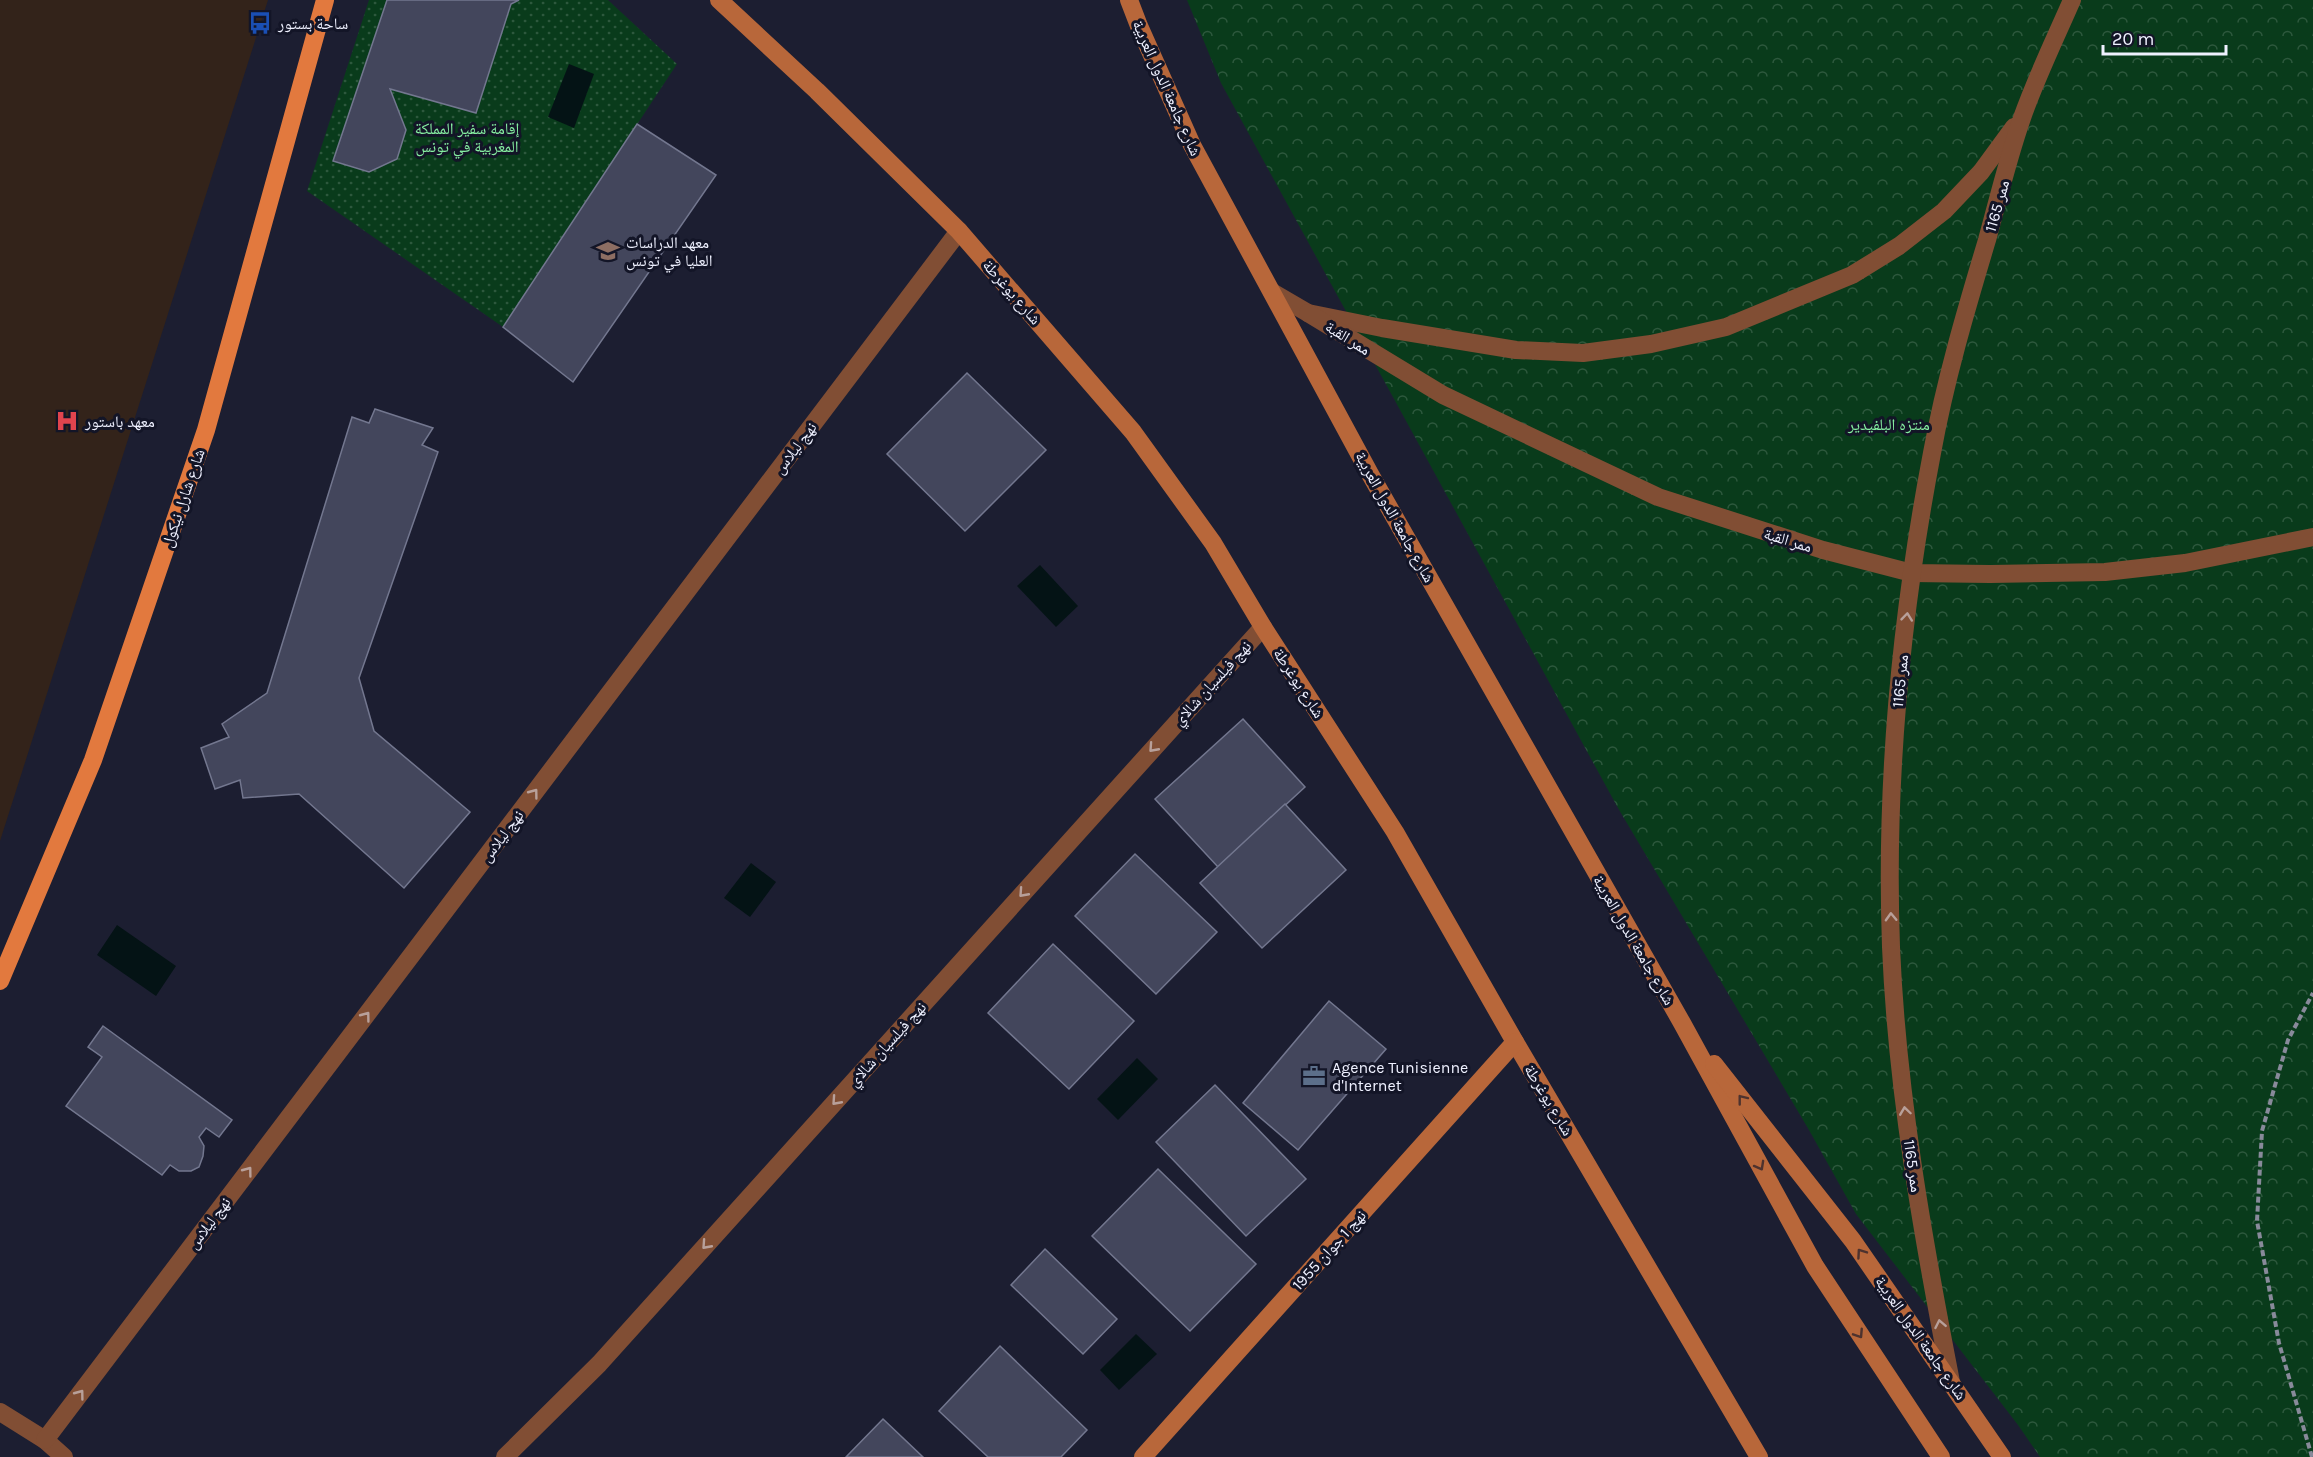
<svg xmlns="http://www.w3.org/2000/svg" width="2313" height="1457" font-family="Karla,'Noto Naskh Arabic',sans-serif">
  <defs>
    <pattern id="grass-dots" width="8" height="8" patternUnits="userSpaceOnUse" patternTransform="scale(1.5)"><rect width="8" height="8" fill="#093b1b"/><path d="M2 2h.1M6 6h.1" fill="none" stroke="#2d583d" stroke-width="1.8" stroke-linecap="round"/></pattern>
    <pattern id="park-crowns" width="20" height="18" patternUnits="userSpaceOnUse" patternTransform="scale(1.5)"><rect width="20" height="18" fill="#093b1b"/><path d="M2 6a3 3 0 1 1 6 0M12 15a3 3 0 1 1 6 0" fill="none" stroke="#2d583d"/></pattern>
  </defs>
  <rect width="100%" height="100%" fill="#1c1e31"/>
  <polygon fill="#33231a" points="0,0 268,0 0,841"/>
  <polygon fill="url(#grass-dots)" points="369,0 608,0 677,64 503,327 307,191"/>
  <polygon fill="url(#park-crowns)" points="1187,0 2313,0 2313,1457 2040,1457 2018,1425 1856,1214 1809,1130 1618,808 1221,83"/>
  <g fill="#041315">
    <polygon points="569,64 594,74 574,128 548,117"/>
    <polygon points="1040,565 1078,606 1056,627 1017,586"/>
    <polygon points="751,863 776,882 750,917 724,898"/>
    <polygon points="117,925 176,966 156,996 97,955"/>
    <polygon points="1137,1058 1158,1079 1118,1120 1097,1099"/>
    <polygon points="1136,1334 1157,1354 1119,1390 1100,1370"/>
  </g>
  <g fill="#43465c" stroke="#73778f" stroke-width="1.5">
    <polygon points="387,0 519,0 511,4 476,113 390,89 406,130 397,159 369,172 333,161"/>
    <polygon points="637,124 716,175 573,382 503,327"/>
    <polygon points="967,373 1046,450 965,531 887,454"/>
    <polygon points="375,409 433,428 422,445 438,452 359,678 374,731 470,812 404,888 299,794 243,798 240,780 215,789 201,748 229,737 222,724 267,693 352,417 369,423"/>
    <polygon points="1243,719 1305,787 1218,867 1155,799"/>
    <polygon points="1285,804 1346,870 1262,948 1200,883"/>
    <polygon points="1135,854 1217,932 1156,994 1075,916"/>
    <polygon points="1053,944 1134,1021 1069,1089 988,1013"/>
    <polygon points="1329,1001 1386,1049 1298,1150 1243,1103"/>
    <polygon points="103,1026 232,1120 219,1137 206,1128 199,1137 204,1146 203,1156 199,1167 191,1171 179,1171 170,1165 162,1175 66,1106 102,1057 88,1047"/>
    <polygon points="1215,1085 1306,1179 1246,1236 1156,1142"/>
    <polygon points="1158,1169 1256,1264 1190,1331 1092,1236"/>
    <polygon points="1045,1249 1117,1319 1083,1354 1011,1285"/>
    <polygon points="1000,1346 1087,1430 1061,1457 988,1457 939,1411"/>
    <polygon points="883,1419 923,1457 846,1457"/>
  </g>
  <g fill="none" stroke-linecap="round" stroke-linejoin="round">
    <polyline stroke="#888a9a" stroke-width="4" stroke-dasharray="6 3" stroke-linecap="butt" points="2312,1457 2279,1343 2257,1221 2262,1131 2288,1040 2313,993"/>
    <g stroke="#814e34" stroke-width="18">
      <polyline points="1272,292 1308,313 1382,328 1516,350 1583,353 1651,344 1726,327 1852,275 1899,246 1944,211 1981,172 2014,127"/>
      <polyline points="1308,313 1443,395 1658,497 1823,550 1912,573 1990,574 2105,572 2185,563 2313,537"/>
      <path d="M1951,1382C1923,1238 1897,1093 1891,947C1885,782 1901,615 1932,453C1945,381 1966,310 1987,240C1998,200 2008,158 2022,118C2036,78 2055,39 2072,0"/>
      <polyline points="0,1412 45,1440 64,1457"/>
      <polyline points="45,1440 959,231"/>
      <polyline points="505,1457 599,1364 1263,627"/>
    </g>
    <g stroke="#b8673a" stroke-width="18">
      <polyline points="719,0 817,91 959,231 1133,432 1213,543 1263,627 1395,832 1515,1042 1759,1457"/>
      <polyline points="1129,0 1139,26 1192,145 1370,474 1682,1023 1815,1266 1941,1457"/>
      <polyline points="1714,1064 1853,1241 2002,1457"/>
      <polyline points="1143,1457 1515,1042"/>
    </g>
    <polyline stroke="#e2793e" stroke-width="18" points="0,981 93,760 206,430 325,0"/>
  </g>
  <defs><path id="oneway-chevron" d="M-2-3.5L2.5 0L-2 3.5" fill="none" stroke-width="1.6" stroke-linecap="round" stroke-linejoin="round" transform="scale(1.5)"/></defs>
  <g stroke="#b8a09a">
    <use href="#oneway-chevron" transform="translate(1907 617) rotate(-84)"/>
    <use href="#oneway-chevron" transform="translate(1153 748) rotate(132)"/>
    <use href="#oneway-chevron" transform="translate(534 793) rotate(-53)"/>
    <use href="#oneway-chevron" transform="translate(1023 893) rotate(132)"/>
    <use href="#oneway-chevron" transform="translate(1891 917) rotate(-92)"/>
    <use href="#oneway-chevron" transform="translate(366 1016) rotate(-53)"/>
    <use href="#oneway-chevron" transform="translate(836 1101) rotate(132)"/>
    <use href="#oneway-chevron" transform="translate(1905 1111) rotate(-98)"/>
    <use href="#oneway-chevron" transform="translate(248 1171) rotate(-53)"/>
    <use href="#oneway-chevron" transform="translate(706 1245) rotate(132)"/>
    <use href="#oneway-chevron" transform="translate(1940 1324) rotate(-101)"/>
    <use href="#oneway-chevron" transform="translate(80 1394) rotate(-53)"/>
  </g>
  <g stroke="#4d322e">
    <use href="#oneway-chevron" transform="translate(1742 1099) rotate(-128)"/>
    <use href="#oneway-chevron" transform="translate(1760 1166) rotate(61)"/>
    <use href="#oneway-chevron" transform="translate(1861 1253) rotate(-125)"/>
    <use href="#oneway-chevron" transform="translate(1859 1334) rotate(57)"/>
  </g>
  <defs>
    <g id="bus-bare" transform="scale(1.8)"><path d="M-5-6H5V4H4V6H2V4H-2V6H-4V4H-5ZM-3.5-4V0h7V-4ZM-3.5 1.2v1.5H-2V1.2ZM2 1.2v1.5H3.5V1.2Z" fill="#1a4fb4" stroke="#131527" stroke-width="2.5" paint-order="stroke"/></g>
    <g id="university-bare" transform="scale(1.8)"><path d="M0-5L7-2L0 1L-7-2ZM-4 1L0 2.5L4 1V4Q0 6-4 4Z" fill="#8d6e63" stroke="#131527" stroke-width="2.5" paint-order="stroke"/></g>
    <g id="hospital-bare" transform="scale(1.8)"><path d="M-5-5h3v3.5h4V-5h3V5h-3V1.5h-4V5h-3Z" fill="#e0444e" stroke="#131527" stroke-width="2.5" paint-order="stroke"/></g>
    <g id="office-bare" transform="scale(1.8)"><path d="M-6-3h4V-5.5h4V-3h4V5H-6ZM-1-4.5V-3h2v-1.5ZM-6 0V1H6V0Z" fill="#5c6f8a" stroke="#131527" stroke-width="2.5" paint-order="stroke"/></g>
  </defs>
  <g fill-rule="evenodd">
    <use href="#bus-bare" x="260" y="23"/>
    <use href="#university-bare" x="608" y="251"/>
    <use href="#hospital-bare" x="67" y="421"/>
    <use href="#office-bare" x="1314" y="1076"/>
  </g>
  <g text-anchor="middle" dominant-baseline="central" stroke-width="6" stroke-linejoin="round" paint-order="stroke">
    <g font-size="16" fill="#eff1ff" stroke="#131527" text-anchor="start">
      <text x="278" y="23">ساحة بستور</text>
      <text x="626" y="242">معهد الدراسات<tspan x="626" dy="18">العليا في تونس</tspan></text>
      <text x="85" y="421">معهد باستور</text>
      <text x="1332" y="1067">Agence Tunisienne<tspan x="1332" dy="18">d'Internet</tspan></text>
    </g>
    <g font-size="16" fill="#eff1ff" stroke="#131527">
      <text transform="translate(1167 88) rotate(66)">شارع جامعة الدول العربية</text>
      <text transform="translate(1997 206) rotate(-74)">ممر 1165</text>
      <text transform="translate(1012 292) rotate(49)">شارع يوغرطة</text>
      <text transform="translate(1348 338) rotate(32)">ممر القبة</text>
      <text transform="translate(795 448) rotate(-53)">نهج ليلاس</text>
      <text transform="translate(183 498) rotate(-71)">شارع شارل نيكول</text>
      <text transform="translate(1395 517) rotate(61)">شارع جامعة الدول العربية</text>
      <text transform="translate(1788 540) rotate(17)">ممر القبة</text>
      <text transform="translate(1900 681) rotate(-84)">ممر 1165</text>
      <text transform="translate(1212 683) rotate(-48)">نهج فيلسيان شالاي</text>
      <text transform="translate(1299 683) rotate(57)">شارع يوغرطة</text>
      <text transform="translate(502 836) rotate(-53)">نهج ليلاس</text>
      <text transform="translate(1634 940) rotate(60)">شارع جامعة الدول العربية</text>
      <text transform="translate(887 1044) rotate(-48)">نهج فيلسيان شالاي</text>
      <text transform="translate(1549 1100) rotate(59)">شارع يوغرطة</text>
      <text transform="translate(1913 1166) rotate(82)">ممر 1165</text>
      <text transform="translate(209 1223) rotate(-53)">نهج ليلاس</text>
      <text transform="translate(1329 1250) rotate(-48)">نهج 1 جوان 1955</text>
      <text transform="translate(1921 1338) rotate(55)">شارع جامعة الدول العربية</text>
    </g>
    <g font-size="16" fill="#86efa1" stroke="#131527">
      <text x="467" y="128">إقامة سفير المملكة<tspan x="467" dy="18">المغربية في تونس</tspan></text>
      <text x="1889" y="424">منتزه البلفيدير</text>
    </g>
  </g>
  <path d="M2103 45v9h123v-9" fill="none" stroke="#eff1ff" stroke-width="3"/>
  <text x="2112" y="45" font-size="18" fill="#eff1ff" stroke="#131527" stroke-width="4.5" paint-order="stroke">20 m</text>
</svg>
